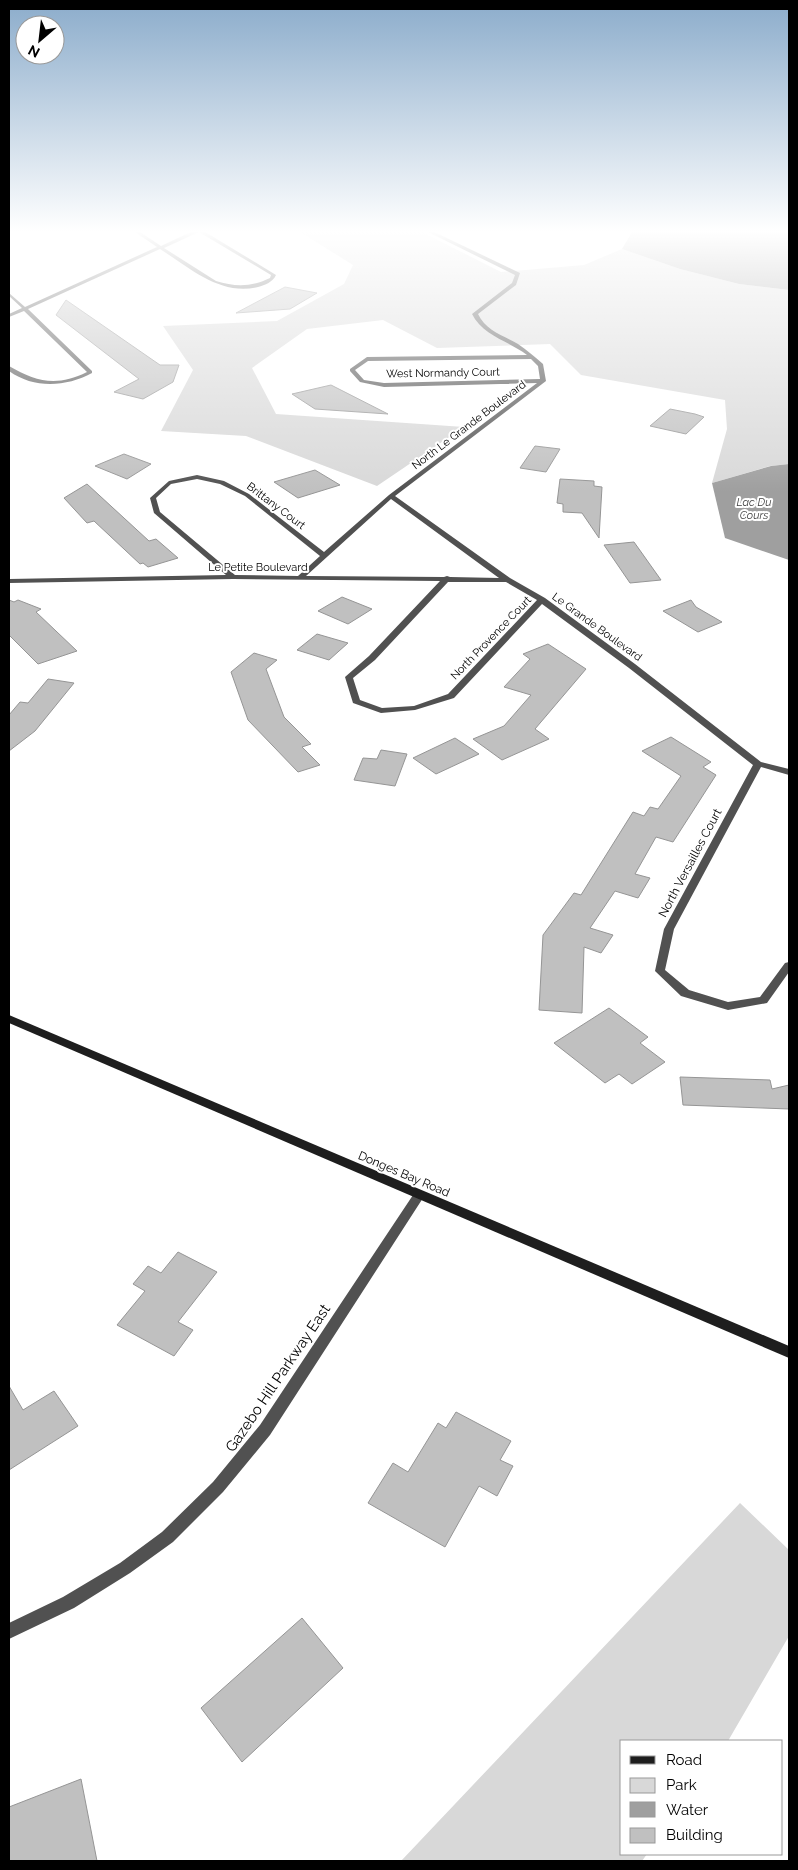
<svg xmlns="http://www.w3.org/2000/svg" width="798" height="1870" font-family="Raleway,sans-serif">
  <rect width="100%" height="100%" fill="#fff"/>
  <g fill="#d8d8d8">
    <polygon points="297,230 418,230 501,272 584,265 622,249 680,269 739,284 789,290 789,464 770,466 712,483 727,429 725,400 581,375 550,344 437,348 383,320 307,329 252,368 276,414 464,427 377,486 246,436 161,431 193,370 163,326 277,321 344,284 353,265"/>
    <polygon points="740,1503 789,1550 789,1636 728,1741 622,1741 622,1854 647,1854 642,1861 401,1861"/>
  </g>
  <g fill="#9f9f9f">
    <polygon points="631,230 789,230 789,290 739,284 680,269 622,249 632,232"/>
    <polygon points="789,464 789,560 725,538 712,483 771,466"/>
  </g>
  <g fill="#c0c0c0" stroke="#959595">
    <polygon points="285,287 317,293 290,309 236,313"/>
    <polygon points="66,300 160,365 179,365 173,382 143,399 114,392 139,379 56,315"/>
    <polygon points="331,385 388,414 315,409 292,394"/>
    <polygon points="670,409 695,414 704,417 686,434 650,426"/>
    <polygon points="535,446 560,449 546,472 520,468"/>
    <polygon points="124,454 151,464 127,479 95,466"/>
    <polygon points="315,470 340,485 298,498 274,482"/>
    <polygon points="560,479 594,481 594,486 602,487 599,538 582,513 563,512 563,504 557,503"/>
    <polygon points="87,484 149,541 156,539 178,558 148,567 143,563 140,564 94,521 87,523 64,498"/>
    <polygon points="634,542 661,580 630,583 604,545"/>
    <polygon points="342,597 372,609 348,624 318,611"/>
    <polygon points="9,600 14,602 18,600 41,609 36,612 77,651 38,664 9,635"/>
    <polygon points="691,600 696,607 722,622 698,632 663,611"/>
    <polygon points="317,634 348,643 329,660 297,650"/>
    <polygon points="548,644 586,669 535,729 549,739 502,760 473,739 504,726 531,695 504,687 530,659 523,654"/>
    <polygon points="254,653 277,660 266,669 284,717 311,744 302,747 320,765 298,772 248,720 231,672"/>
    <polygon points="48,679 74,683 35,731 9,751 9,715 20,702 28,703"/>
    <polygon points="671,737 711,762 703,767 716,775 673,842 656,837 635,874 650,878 638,898 615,891 590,928 613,935 601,953 584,947 582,1013 539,1010 543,935 574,893 581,895 633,812 644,816 650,807 658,809 681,776 642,751"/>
    <polygon points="455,738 479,754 436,774 413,758"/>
    <polygon points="381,750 407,754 395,786 354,780 363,758 377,759"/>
    <polygon points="609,1008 648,1037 640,1043 665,1062 632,1084 619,1074 605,1083 554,1043"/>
    <polygon points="680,1077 770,1080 772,1089 789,1085 789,1109 683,1105"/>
    <polygon points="178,1252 217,1272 178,1322 193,1330 174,1356 117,1325 145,1291 133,1284 148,1266 161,1273"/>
    <polygon points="9,1386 23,1410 54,1391 78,1426 9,1470"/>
    <polygon points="456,1412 511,1441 500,1460 513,1466 497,1496 479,1486 445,1547 368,1503 393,1463 408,1472 438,1423 446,1428"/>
    <polygon points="302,1618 343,1668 242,1762 201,1708"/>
    <polygon points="81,1779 97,1861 9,1861 9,1807"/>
  </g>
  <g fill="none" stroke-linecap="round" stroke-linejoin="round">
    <g fill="#515151" fill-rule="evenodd">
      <path d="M132,230H137L161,246L195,230H202L276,275C273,282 265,285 258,287C220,296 190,268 160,249L28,309L92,371V373C66,387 34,389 9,371V366C36,382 57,387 87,372L24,311L9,317V314L22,308L9,296V293L25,307L157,247ZM199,232L271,275L270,278C252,287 235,287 216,281L164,248Z"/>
      <path d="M424,230H430L520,273L516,285L478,314C486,331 503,335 518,344C527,350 535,357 543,364L546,381L395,496L510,578L545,598L635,664L761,762L789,769V775L761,767L674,929L665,970L689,990L728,1002L760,997L785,963L789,962V972L767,1003L728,1010L681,996L655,971L664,929L753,765L629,668L542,604L454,698L415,710L381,713L353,703L345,677L369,656L440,581L233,579L9,583V579L226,575L154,513L150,498L169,481L197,475L224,481L249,494L324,552L389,495L537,383L384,387L360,382L350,371V369L367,357L527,355C509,341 483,336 472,314L512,283L515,275ZM531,359L538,366L540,379L384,383L364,380L355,370L368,361ZM197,479L220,484L245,496L320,556L298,576L235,575L160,512L156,498L171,484ZM391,499L499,578L450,577L447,576L444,577L306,576ZM448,582H506L537,600L448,694L414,706L382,708L360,700L353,678L375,660Z"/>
      <polygon points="419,1190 423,1192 425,1195 423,1198 270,1435 223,1492 173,1542 130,1573 74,1608 9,1639 9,1623 63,1597 120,1563 162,1532 213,1482 260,1425 415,1192"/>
    </g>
    <polygon fill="#1e1e1e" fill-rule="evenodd" points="9,1015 789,1346 789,1358 9,1023"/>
  </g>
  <linearGradient id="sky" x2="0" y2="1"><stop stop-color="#8baccb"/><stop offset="0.47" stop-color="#fff"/><stop offset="1" stop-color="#fff" stop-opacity="0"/></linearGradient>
  <rect width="798" height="492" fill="url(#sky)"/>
  <g text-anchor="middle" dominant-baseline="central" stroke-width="4" stroke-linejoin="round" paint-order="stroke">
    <g font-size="11" fill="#000" stroke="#fff">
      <text transform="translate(443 373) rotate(-1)">West Normandy Court</text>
      <text transform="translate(469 425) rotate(-37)">North Le Grande Boulevard</text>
      <text transform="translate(276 506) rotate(37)">Brittany Court</text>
      <text x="258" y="567">Le Petite Boulevard</text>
      <text transform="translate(597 627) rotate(36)">Le Grande Boulevard</text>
      <text transform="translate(491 638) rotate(-46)">North Provence Court</text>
    </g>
    <g font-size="11" font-style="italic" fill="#404040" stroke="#fff">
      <text x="754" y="502">Lac Du<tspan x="754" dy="13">Cours</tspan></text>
    </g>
    <g font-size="12" fill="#000" stroke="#fff">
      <text transform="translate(690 863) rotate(-62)">North Versailles Court</text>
      <text transform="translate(404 1174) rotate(23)">Donges Bay Road</text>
    </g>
    <g font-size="15" fill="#000" stroke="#fff">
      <text transform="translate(278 1378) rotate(-56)">Gazebo Hill Parkway East</text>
    </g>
  </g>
  <rect width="798" height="1870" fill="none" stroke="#000000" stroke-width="20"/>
  <rect x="620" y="1740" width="162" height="115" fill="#ffffff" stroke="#999999"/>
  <rect x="630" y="1756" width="25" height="8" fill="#1e1e1e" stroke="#999999"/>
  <text x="666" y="1765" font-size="15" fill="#000000">Road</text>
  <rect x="630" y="1778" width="25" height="15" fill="#d8d8d8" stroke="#999999"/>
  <text x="666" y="1790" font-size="15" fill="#000000">Park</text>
  <rect x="630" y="1802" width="25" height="15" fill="#9f9f9f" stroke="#999999"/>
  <text x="666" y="1815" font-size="15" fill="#000000">Water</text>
  <rect x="630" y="1828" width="25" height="15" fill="#c0c0c0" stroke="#999999"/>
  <text x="666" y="1840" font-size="15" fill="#000000">Building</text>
  <g transform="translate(40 40) rotate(208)"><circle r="24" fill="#ffffff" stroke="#999999"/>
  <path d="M0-4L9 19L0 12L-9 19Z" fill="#000000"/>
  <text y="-8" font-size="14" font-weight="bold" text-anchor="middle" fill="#000000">N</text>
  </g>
</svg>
